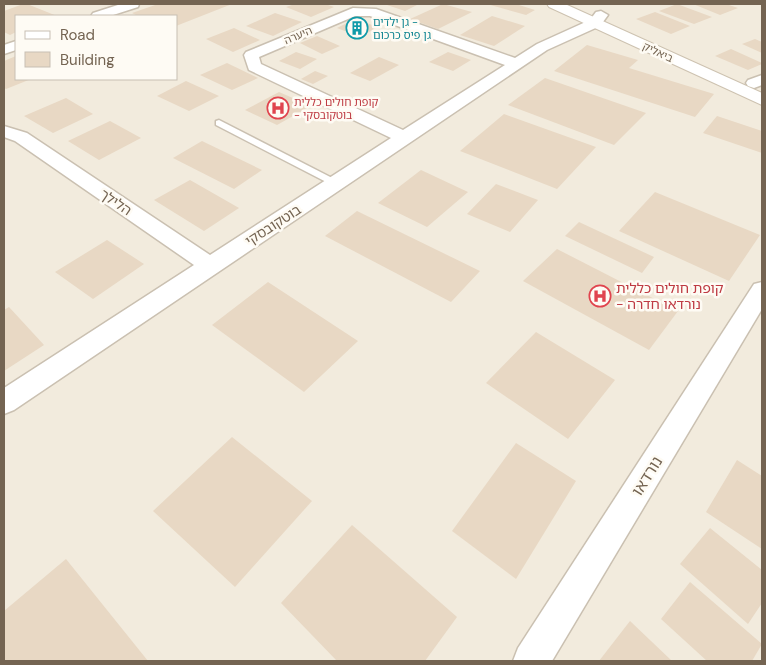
<svg xmlns="http://www.w3.org/2000/svg" width="766" height="665" font-family="'DM Sans','Noto Sans Hebrew',sans-serif">
  <rect width="100%" height="100%" fill="#fbf8ee"/>
  <path fill="#f2ebdd" fill-rule="evenodd" d="M4,4H762V661H4ZM16,16H176V79H16Z"/>
  <g fill="#e8d8c4">
    <polygon points="23,4 27,4 57,16 16,16 16,32 10,35 4,32 4,11"/>
    <polygon points="158,4 232,4 176,26 176,16 138,16 132,13"/>
    <polygon points="295,4 325,4 334,7 311,17 286,7"/>
    <polygon points="384,4 419,4 405,11"/>
    <polygon points="443,4 472,12 438,29 410,19"/>
    <polygon points="487,4 521,4 519,5 535,10 526,15"/>
    <polygon points="677,4 712,17 694,24 659,11"/>
    <polygon points="693,4 726,4 738,8 720,15"/>
    <polygon points="655,12 690,26 671,34 636,19"/>
    <polygon points="275,13 302,22 273,36 246,26"/>
    <polygon points="492,16 525,26 494,46 460,35"/>
    <polygon points="355,19 378,27 360,37 337,28"/>
    <polygon points="234,28 260,40 233,52 206,39"/>
    <polygon points="317,36 340,46 322,54 300,43"/>
    <polygon points="755,39 762,42 762,53 742,44"/>
    <polygon points="587,45 638,60 629,68 714,94 695,117 554,71"/>
    <polygon points="731,49 762,63 762,64 748,70 715,56"/>
    <polygon points="296,52 317,59 300,69 279,61"/>
    <polygon points="448,52 471,60 453,71 429,62"/>
    <polygon points="16,56 16,79 31,79 6,89 4,88 4,61"/>
    <polygon points="379,57 399,65 370,81 350,73"/>
    <polygon points="227,63 258,78 232,90 200,75"/>
    <polygon points="315,71 328,76 313,84 301,79"/>
    <polygon points="545,78 646,113 614,145 508,105"/>
    <polygon points="186,81 219,96 189,111 157,96"/>
    <polygon points="279,92 311,106 277,125 245,110"/>
    <polygon points="66,98 93,114 53,133 24,116"/>
    <polygon points="504,114 596,147 557,189 460,151"/>
    <polygon points="717,116 762,131 762,153 703,133"/>
    <polygon points="110,121 141,138 99,160 68,141"/>
    <polygon points="202,141 262,170 234,189 173,158"/>
    <polygon points="421,170 468,192 427,227 378,203"/>
    <polygon points="190,180 239,208 204,231 154,200"/>
    <polygon points="496,184 538,200 510,232 467,214"/>
    <polygon points="655,192 760,235 729,281 619,231"/>
    <polygon points="357,211 480,271 451,302 325,236"/>
    <polygon points="579,222 654,257 642,273 565,236"/>
    <polygon points="107,240 144,264 93,299 55,272"/>
    <polygon points="557,249 678,311 649,350 523,281"/>
    <polygon points="268,282 358,341 304,392 212,325"/>
    <polygon points="9,307 44,345 4,371 4,310"/>
    <polygon points="536,332 615,380 568,439 486,383"/>
    <polygon points="232,437 312,501 235,587 153,511"/>
    <polygon points="516,443 576,481 516,579 452,531"/>
    <polygon points="737,460 762,476 762,549 706,512"/>
    <polygon points="352,525 457,617 425,661 337,661 281,603"/>
    <polygon points="710,528 762,570 762,603 748,624 680,564"/>
    <polygon points="66,559 148,661 4,661 4,611"/>
    <polygon points="690,582 762,644 752,661 707,661 661,619"/>
    <polygon points="630,621 672,661 599,661"/>
  </g>
  <g fill="none" stroke-linecap="round" stroke-linejoin="round">
    <g stroke="#cac0b1" stroke-width="3">
      <polygon id="lane" points="219,120 340,182 342,184 340,186 334,186 216,125 216,121"/>
    </g>
    <g stroke="#cac0b1" stroke-width="3">
      <g id="street">
        <polygon points="121,4 139,4 138,7 110,16 91,16 93,13"/>
        <path d="M353,8L376,9L515,58L537,44L590,20L596,12L601,11L608,15L600,26L547,50L14,410L4,414V388L194,265L15,141L4,137V126L27,133L210,255L391,138L249,70L244,55L246,52ZM355,16H370L505,65L403,130L261,64L259,57Z"/>
        <polygon points="16,41 16,50 4,54 4,45"/>
        <polygon points="762,75 762,85 754,88 748,86 746,83 748,80"/>
        <polygon points="762,282 762,309 552,661 513,661 518,648 754,284"/>
      </g>
    </g>
    <g stroke="#cdc2b0" stroke-width="2">
      <polygon id="secondary" points="547,4 565,4 762,93 762,105 549,7"/>
    </g>
    <use href="#lane" fill="#fff" fill-rule="evenodd"/>
    <use href="#street" fill="#fff" fill-rule="evenodd"/>
    <use href="#secondary" fill="#fff" fill-rule="evenodd"/>
  </g>
  <defs>
    <g id="building-ring" transform="scale(1.125)"><circle r="9.5" fill="#fefbf4" stroke="#0f9aa8" stroke-width="1.5"/><path d="M-4-6H4V6H1V3H-1V6H-4ZM-2.5-4.3h1.7v1.8h-1.7ZM.8-4.3h1.7v1.8H.8ZM-2.5-1h1.7V.8h-1.7ZM.8-1h1.7V.8H.8Z" fill="#0f9aa8"/></g>
    <g id="hospital-ring" transform="scale(1.125)"><circle r="9.5" fill="#fefbf4" stroke="#e0444e" stroke-width="1.5"/><path d="M-5-5h3v3.5h4V-5h3V5h-3V1.5h-4V5h-3Z" fill="#e0444e"/></g>
  </defs>
  <g fill-rule="evenodd">
    <use href="#building-ring" x="357" y="28"/>
    <use href="#hospital-ring" x="278" y="108"/>
    <use href="#hospital-ring" x="600" y="296"/>
  </g>
  <g text-anchor="middle" dominant-baseline="central" stroke-width="5" stroke-linejoin="round" paint-order="stroke">
    <g font-size="11" fill="#0d838f" stroke="#fefbf4" text-anchor="start">
      <text x="373" y="22">גן ילדים -<tspan x="373" dy="13">גן פיס כרכום</tspan></text>
    </g>
    <g font-size="11" fill="#746452" stroke="#fefbf4">
      <text transform="translate(298 35) rotate(-23)">היערה</text>
      <text transform="translate(658 52) rotate(25)">ביאליק</text>
    </g>
    <g font-size="11" fill="#be3a42" stroke="#fefbf4" text-anchor="start">
      <text x="294" y="102">קופת חולים כללית<tspan x="294" dy="13">- בוטקובסקי</tspan></text>
    </g>
    <g font-size="14" fill="#746452" stroke="#fefbf4">
      <text transform="translate(116 202) rotate(34)">הלילך</text>
      <text transform="translate(273 225) rotate(-33)">בוטקובסקי</text>
    </g>
    <g font-size="14" fill="#be3a42" stroke="#fefbf4" text-anchor="start">
      <text x="616" y="288">קופת חולים כללית<tspan x="616" dy="16">- נורדאו חדרה</tspan></text>
    </g>
    <g font-size="16" fill="#746452" stroke="#fefbf4">
      <text transform="translate(647 476) rotate(-58)">נורדאו</text>
    </g>
  </g>
  <rect width="766" height="665" fill="none" stroke="#746452" stroke-width="10"/>
  <rect x="15" y="15" width="162" height="65" fill="#fefbf4" stroke="#c7bfb3"/>
  <rect x="25" y="31" width="25" height="8" fill="#ffffff" stroke="#c7bfb3"/>
  <text x="60" y="40" font-size="15" fill="#746452">Road</text>
  <rect x="25" y="52" width="25" height="15" fill="#e8d8c4" stroke="#c7bfb3"/>
  <text x="60" y="65" font-size="15" fill="#746452">Building</text>
</svg>
